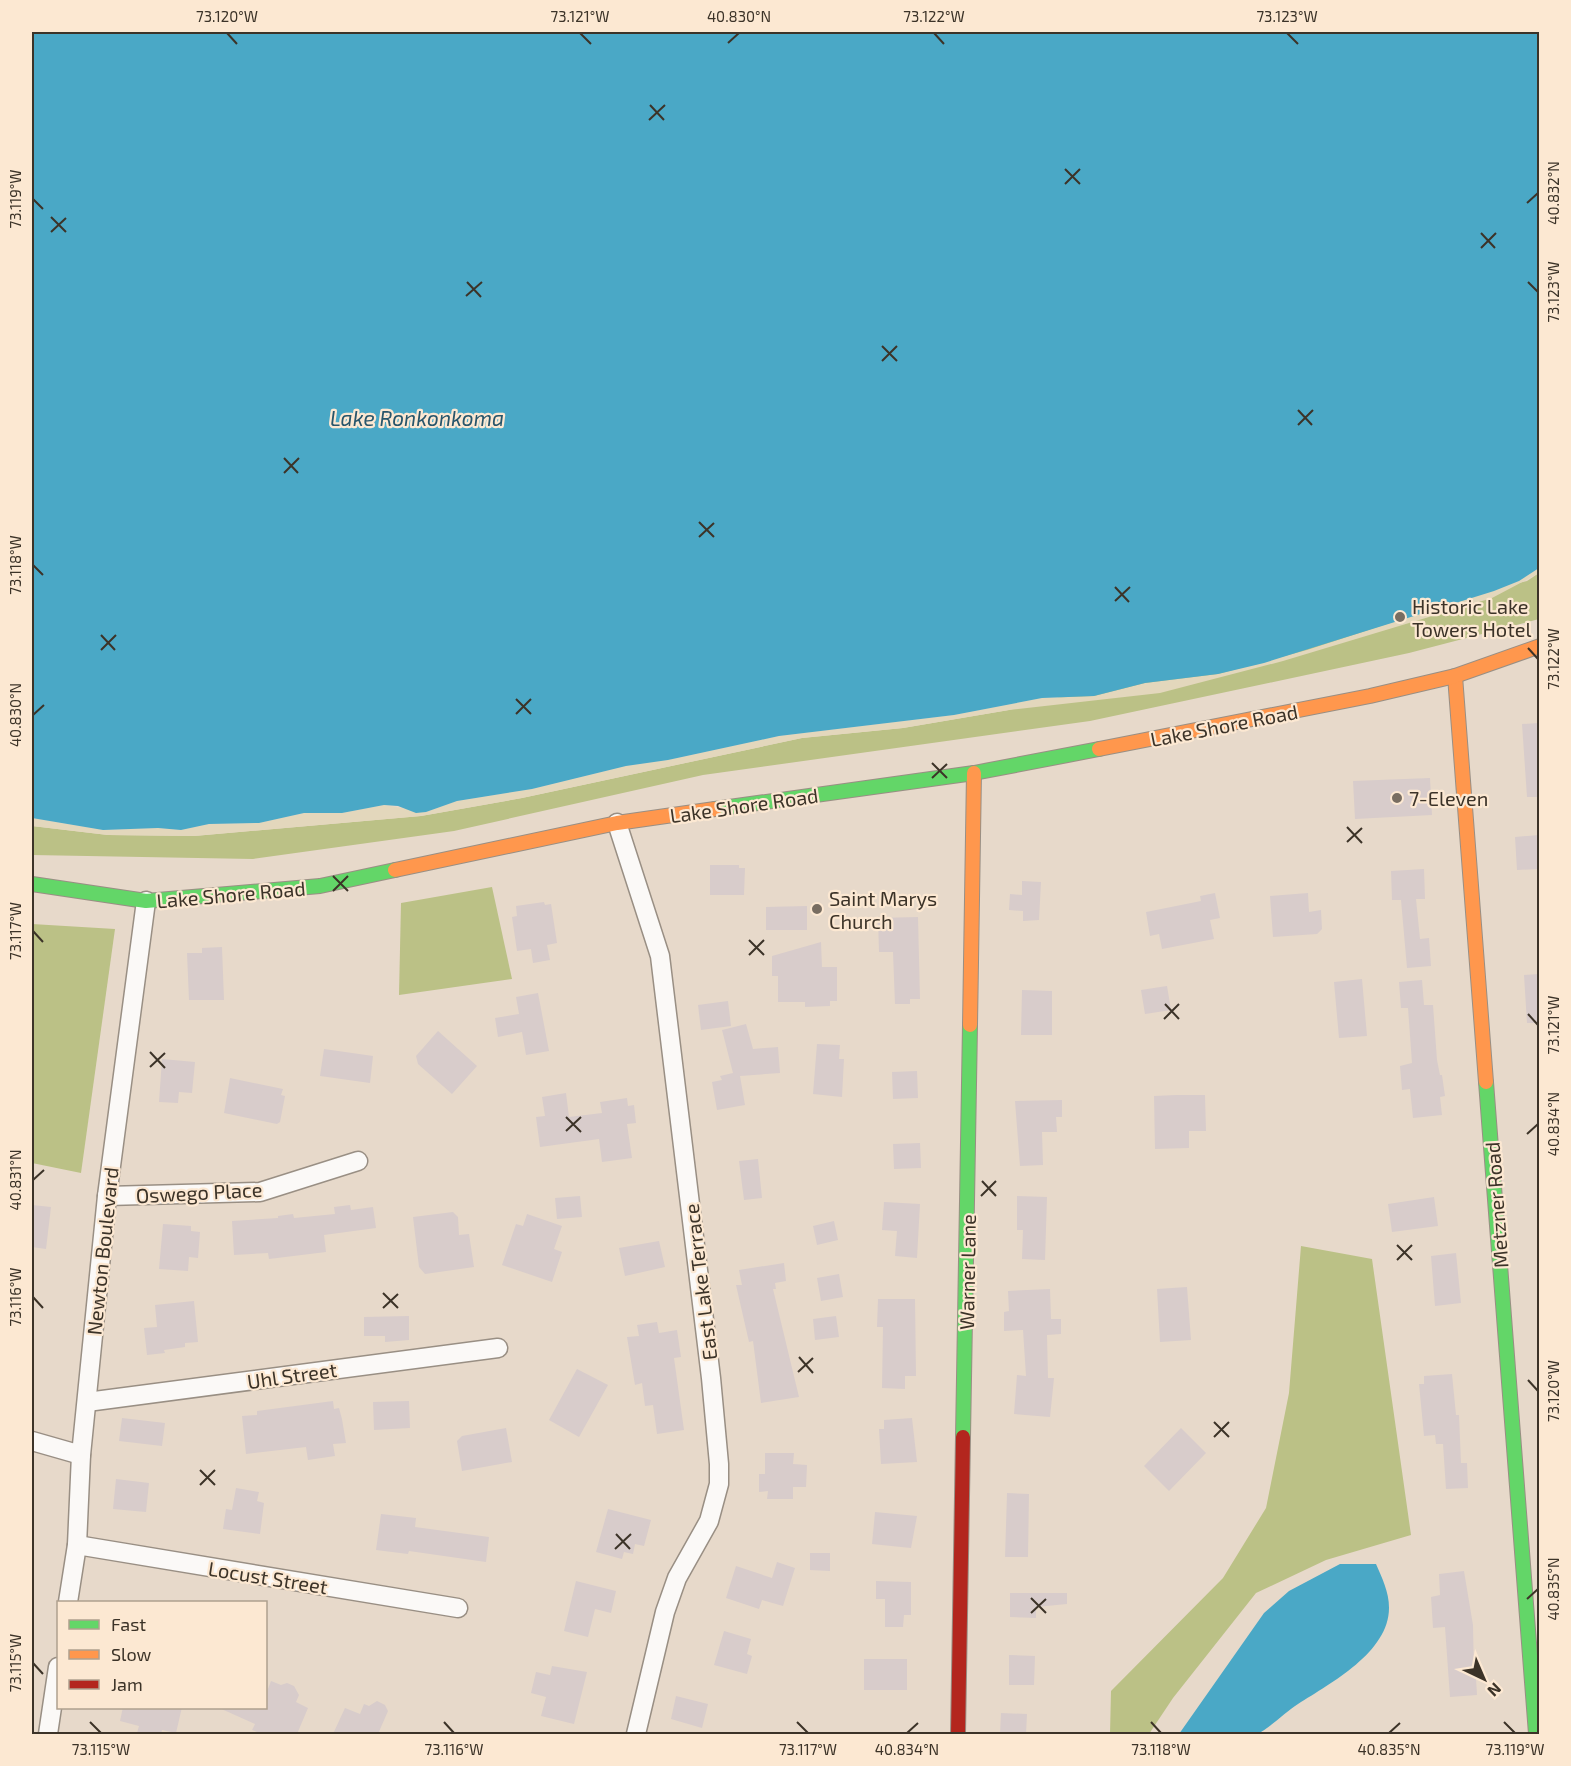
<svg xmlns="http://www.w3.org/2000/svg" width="1571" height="1766" font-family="'Exo 2',sans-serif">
  <rect width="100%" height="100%" fill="#e7d9ca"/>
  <g fill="#bbc186">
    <polygon points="1539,573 1539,619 1409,653 1090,721 703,775 454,831 253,859 32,855 32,826 108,835 194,836 421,816 522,798 802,738 903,728 1009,710 1527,581"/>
    <polygon points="492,887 512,979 399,995 401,903"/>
    <polygon points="32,924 115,929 81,1173 32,1163"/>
    <polygon points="1301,1246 1372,1259 1411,1535 1326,1560 1256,1593 1173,1698 1149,1734 1110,1734 1111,1691 1223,1578 1266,1508 1289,1393"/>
  </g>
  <polygon fill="#e3d7bc" points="1539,568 1539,573 1492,598 1283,661 1160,693 1009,710 903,728 802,738 522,798 421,816 194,836 108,835 32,826 32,818 103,830 158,828 181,830 209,824 259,823 304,813 342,813 384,805 426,812 457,801 532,789 626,766 668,760 779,736 954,715 1042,698 1094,696 1145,683 1218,674 1307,650 1519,581"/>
  <g fill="#4aa8c6">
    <polygon points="32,32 1539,32 1539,568 1519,581 1494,591 1264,663 1218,674 1145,683 1094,696 1042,698 954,715 779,736 668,760 626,766 532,789 457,801 426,812 416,813 398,806 384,805 342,813 304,813 259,823 209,824 181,830 158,828 103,830 32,818"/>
    <path d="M1340,1564H1376C1382,1578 1389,1592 1389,1608C1389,1652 1331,1683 1298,1704C1285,1712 1269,1729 1257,1734C1247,1738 1194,1735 1179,1734L1264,1613L1289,1591Z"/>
  </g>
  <g fill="#d8cccb">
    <polygon points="1539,723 1539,797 1527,797 1522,724"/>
    <polygon points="1430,778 1432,815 1355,819 1353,781"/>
    <polygon points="1539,835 1539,869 1517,870 1515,837"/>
    <polygon points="710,865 739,865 739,868 745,868 744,895 710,895"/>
    <polygon points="1424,869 1425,899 1416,899 1420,939 1429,938 1431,966 1407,968 1401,900 1392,900 1391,871"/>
    <polygon points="1022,881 1041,882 1039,920 1023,921 1023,911 1009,910 1010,894 1022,895"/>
    <polygon points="1215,893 1220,918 1210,920 1214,939 1162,949 1159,934 1150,936 1146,912 1201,901 1200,896"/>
    <polygon points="1308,893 1309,912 1321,910 1322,929 1317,934 1273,937 1270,896"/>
    <polygon points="544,902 545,905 551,904 557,943 547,945 550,960 533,963 531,949 517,951 512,917 517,916 516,906"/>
    <polygon points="807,906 807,930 766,930 766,907"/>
    <polygon points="918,917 920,999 910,999 910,1004 895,1004 893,952 879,952 878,918"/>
    <polygon points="821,942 822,967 837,967 837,1001 830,1001 830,1006 805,1007 805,1002 778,1002 778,976 772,976 772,956"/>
    <polygon points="222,947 224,1000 189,1000 187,953 202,953 202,948"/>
    <polygon points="1539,974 1539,1023 1527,1023 1524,975"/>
    <polygon points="1362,979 1367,1036 1339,1038 1334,982"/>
    <polygon points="1422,980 1424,1005 1433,1005 1437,1060 1440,1075 1442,1075 1445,1096 1440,1097 1442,1115 1413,1118 1410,1089 1402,1090 1400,1066 1412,1063 1408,1008 1401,1008 1399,982"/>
    <polygon points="1167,986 1171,1010 1145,1014 1141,990"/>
    <polygon points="1022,990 1052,991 1052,1035 1021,1035"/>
    <polygon points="538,993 549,1051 526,1055 522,1032 498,1037 495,1018 519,1014 516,997"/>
    <polygon points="728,1001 731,1026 701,1030 698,1005"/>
    <polygon points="746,1024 753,1049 778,1047 780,1073 740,1076 745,1105 717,1110 712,1082 722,1080 720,1076 733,1073 722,1030"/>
    <polygon points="438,1031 477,1066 452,1094 418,1064 416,1056"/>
    <polygon points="817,1044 840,1045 839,1059 844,1059 842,1097 813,1094"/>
    <polygon points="324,1049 373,1056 370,1083 320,1076"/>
    <polygon points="162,1059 195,1062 192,1093 179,1092 178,1103 159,1102"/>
    <polygon points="917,1071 918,1098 893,1099 892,1072"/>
    <polygon points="230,1078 283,1089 281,1095 285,1096 280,1122 277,1124 224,1113"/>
    <polygon points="566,1093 569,1117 602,1113 600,1102 627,1098 628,1106 634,1105 636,1123 627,1124 632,1158 602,1162 599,1139 540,1147 536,1117 545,1116 542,1097"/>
    <polygon points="1176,1095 1205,1095 1206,1131 1189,1131 1189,1148 1155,1149 1154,1096"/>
    <polygon points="1062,1100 1062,1117 1056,1117 1057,1132 1042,1132 1043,1165 1020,1166 1015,1101"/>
    <polygon points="920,1143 921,1168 894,1169 893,1144"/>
    <polygon points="758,1159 762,1198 744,1200 739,1161"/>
    <polygon points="580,1196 582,1217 557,1219 555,1198"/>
    <polygon points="1017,1196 1047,1197 1045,1260 1022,1259 1023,1230 1017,1230"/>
    <polygon points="1434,1197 1438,1226 1392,1232 1388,1204"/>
    <polygon points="884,1202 920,1204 917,1258 895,1256 897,1231 882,1230"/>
    <polygon points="32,1205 51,1207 46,1249 32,1247"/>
    <polygon points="350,1205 351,1210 373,1207 376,1228 324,1235 326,1252 269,1259 268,1253 234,1255 232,1221 278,1218 278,1216 293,1214 294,1218 335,1214 334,1207"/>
    <polygon points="453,1212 458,1217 459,1235 469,1234 474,1267 425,1274 419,1267 413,1217"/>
    <polygon points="527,1214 562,1226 554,1249 562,1252 552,1282 502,1265 516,1224 523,1226"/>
    <polygon points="834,1221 838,1240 817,1245 813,1226"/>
    <polygon points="163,1224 191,1226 191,1231 200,1232 198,1258 189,1257 188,1271 159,1269"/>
    <polygon points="659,1241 665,1267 625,1276 619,1248"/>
    <polygon points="1456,1253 1461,1303 1435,1306 1431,1256"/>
    <polygon points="784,1263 786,1281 775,1283 776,1289 773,1289 799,1397 761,1403 753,1341 749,1342 736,1285 742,1285 739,1270"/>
    <polygon points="839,1274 843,1297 821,1301 817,1278"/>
    <polygon points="1187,1287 1191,1340 1160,1342 1157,1289"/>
    <polygon points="1050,1289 1051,1319 1061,1319 1061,1334 1047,1335 1048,1378 1054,1378 1050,1417 1014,1414 1017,1375 1026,1376 1023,1330 1004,1331 1004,1312 1009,1311 1008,1291"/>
    <polygon points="878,1299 915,1299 916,1376 905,1376 905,1389 882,1388 883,1327 877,1327"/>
    <polygon points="194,1301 198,1342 185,1343 185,1347 164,1350 165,1353 147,1355 144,1328 157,1327 155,1305"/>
    <polygon points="409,1316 409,1340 385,1342 385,1336 364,1336 364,1317"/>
    <polygon points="836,1316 839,1337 815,1340 813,1319"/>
    <polygon points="657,1322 659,1333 677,1330 681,1357 674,1358 684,1430 657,1434 653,1405 645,1406 642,1383 635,1385 627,1337 639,1336 637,1325"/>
    <polygon points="577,1369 608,1385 579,1437 549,1420"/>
    <polygon points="1452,1374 1456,1415 1459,1415 1461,1463 1467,1463 1468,1488 1446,1489 1443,1444 1436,1444 1435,1435 1424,1436 1419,1384 1424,1384 1424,1376"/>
    <polygon points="333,1401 334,1409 339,1408 342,1419 346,1443 333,1444 335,1456 308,1460 306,1447 246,1454 242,1416 257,1415 257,1411"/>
    <polygon points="409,1401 410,1428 374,1430 373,1402"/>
    <polygon points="122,1418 165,1423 162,1446 119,1441"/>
    <polygon points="912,1418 917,1462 881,1464 879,1429 884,1429 884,1420"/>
    <polygon points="506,1428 512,1462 462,1471 457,1441 462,1436"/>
    <polygon points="1181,1428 1206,1453 1169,1491 1144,1466"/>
    <polygon points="765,1453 794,1453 793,1464 807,1465 806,1487 793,1487 793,1499 767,1499 768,1491 759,1492 759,1474 765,1474"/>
    <polygon points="116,1479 149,1483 146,1512 113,1509"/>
    <polygon points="236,1488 259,1492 257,1501 264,1503 260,1534 223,1529 226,1509 232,1510"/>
    <polygon points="1007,1493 1029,1494 1028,1557 1005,1557"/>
    <polygon points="608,1509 651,1520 644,1546 635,1544 633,1554 624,1552 622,1559 596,1552"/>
    <polygon points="875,1512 917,1516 911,1548 872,1544"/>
    <polygon points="381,1514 416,1518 415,1527 489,1537 486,1562 409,1551 408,1554 376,1550"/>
    <polygon points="810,1553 830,1553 830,1571 810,1570"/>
    <polygon points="777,1562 795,1568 783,1606 762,1600 759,1609 726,1598 736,1566 772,1578"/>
    <polygon points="1464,1571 1473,1625 1474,1678 1476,1678 1477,1695 1450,1697 1445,1627 1433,1628 1431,1597 1440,1595 1439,1574"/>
    <polygon points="576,1581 616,1591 611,1613 595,1609 588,1637 564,1631"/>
    <polygon points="876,1581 911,1582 911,1615 904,1615 903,1627 885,1627 885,1599 876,1599"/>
    <polygon points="1010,1593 1067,1593 1067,1604 1036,1607 1036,1618 1010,1617"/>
    <polygon points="724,1631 751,1639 747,1654 752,1656 747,1674 714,1665"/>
    <polygon points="1009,1655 1035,1656 1034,1685 1009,1685"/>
    <rect x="864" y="1659" width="43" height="31"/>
    <polygon points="552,1666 587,1672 574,1724 541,1716 546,1697 531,1693 536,1672 550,1675"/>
    <polygon points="271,1681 281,1685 287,1683 294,1686 299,1695 296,1702 308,1708 297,1734 262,1734 252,1730 255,1724 217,1707 266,1707 266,1694"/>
    <polygon points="676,1696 708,1704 702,1728 671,1719"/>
    <polygon points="377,1701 385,1705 388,1711 378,1734 333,1734 345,1708 360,1714 364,1704 369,1706"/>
    <polygon points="123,1707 182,1707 176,1733 162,1730 161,1734 137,1733 139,1726 120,1721"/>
    <polygon points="1001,1713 1027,1714 1026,1734 1000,1734"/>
  </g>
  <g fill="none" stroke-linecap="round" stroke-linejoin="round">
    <g stroke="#998f84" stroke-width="21">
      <g id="street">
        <polyline points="617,823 660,956 711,1378 719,1464 719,1484 709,1521 677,1578 665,1612 636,1734"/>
        <polyline points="107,1196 260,1192 358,1161"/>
        <polyline points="87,1402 498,1348"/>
        <polyline points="32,1441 81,1455"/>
        <polyline points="77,1545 458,1608"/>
        <polyline points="68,1602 77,1545 81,1455 107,1196 146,901"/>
        <polyline points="48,1734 58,1667"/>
      </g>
    </g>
    <g stroke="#998f84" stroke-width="16">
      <g id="fast">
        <polyline points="715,809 974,773 1099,749"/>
        <polyline points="32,884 146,901 320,886 395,870"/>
        <polyline points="1486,1082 1536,1734"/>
        <polyline points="963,1437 970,1025"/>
      </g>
    </g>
    <g stroke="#998f84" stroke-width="16">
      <g id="slow">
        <polyline points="1455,676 1486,1082"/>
        <polyline points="1099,749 1370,696 1455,676 1540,646"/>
        <polyline points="395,870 617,823 715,809"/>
        <polyline points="970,1025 974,773"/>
      </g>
    </g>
    <g stroke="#998f84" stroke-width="16">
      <polyline id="jam" points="958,1734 963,1437"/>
    </g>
    <use href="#street" stroke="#fbf9f7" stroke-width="18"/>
    <use href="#fast" stroke="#63d668" stroke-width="14"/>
    <use href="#slow" stroke="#ff974d" stroke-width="14"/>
    <use href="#jam" stroke="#b3261e" stroke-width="14"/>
  </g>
  <path fill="none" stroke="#3c3328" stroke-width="2" d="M227,33L237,44M580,33L591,44M934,33L944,44M1287,33L1298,44M728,43L739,33M650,105L664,120M649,120L665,105M1065,169L1080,184M1065,184L1080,169M33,199L43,209M1527,203L1538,193M51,217L66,232M51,232L66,218M1481,233L1495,248M1481,248L1496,233M467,282L481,297M1528,282L1538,292M466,296L482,282M882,346L897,361M882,361L897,346M1298,410L1312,425M1298,425L1313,410M284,458L298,473M284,473L299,458M699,522L714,537M699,537L714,523M33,565L43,575M1115,587L1129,602M1115,601L1130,587M101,635L115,650M1528,648L1538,659M101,650L116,635M516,699L531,714M516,714L531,699M33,715L44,705M932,763L947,778M932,778L947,764M1347,827L1362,843M1347,842L1362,828M333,876L348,891M333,891L348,876M33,931L43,942M749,940L764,955M749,955L764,940M1165,1004L1179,1019M1528,1014L1538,1025M1164,1019L1179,1004M150,1052L165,1068M150,1067L165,1053M566,1117L581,1132M566,1131L581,1117M1527,1134L1538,1124M33,1180L44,1170M982,1181L996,1196M981,1196L996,1181M1397,1245L1412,1260M1397,1260L1412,1245M383,1293L398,1308M33,1297L43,1308M383,1308L398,1294M799,1357L813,1373M798,1372L813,1358M1528,1380L1538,1391M1214,1422L1229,1437M1214,1437L1229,1422M200,1470L215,1485M200,1485L215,1470M616,1534L630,1549M615,1549L631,1534M1031,1598L1046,1613M1527,1599L1538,1589M1031,1613L1046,1599M33,1663L43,1674M90,1722L101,1733M444,1722L454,1733M797,1722L808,1733M1151,1722L1161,1733M1504,1722L1515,1733M907,1733L918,1723M1389,1733L1400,1723"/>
  <g fill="#786d61" stroke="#fce8d2" stroke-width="2">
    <circle cx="1400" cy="617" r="6"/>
    <circle cx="1397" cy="798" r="6"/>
    <circle cx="817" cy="909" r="6"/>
  </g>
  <g text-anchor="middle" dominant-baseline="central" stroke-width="4.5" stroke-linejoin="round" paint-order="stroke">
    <g font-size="20" fill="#3c3328" stroke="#fce8d2" text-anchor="start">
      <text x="1412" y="606">Historic Lake<tspan x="1412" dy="23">Towers Hotel</tspan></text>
      <text x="1409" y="798">7-Eleven</text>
      <text x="829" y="898">Saint Marys<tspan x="829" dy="23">Church</tspan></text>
    </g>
    <g font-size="20" fill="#3c3328" stroke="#fce8d2">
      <text transform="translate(1224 725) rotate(-11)">Lake Shore Road</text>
      <text transform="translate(744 805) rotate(-8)">Lake Shore Road</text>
      <text transform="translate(231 894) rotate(-5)">Lake Shore Road</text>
      <text transform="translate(199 1192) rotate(-3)">Oswego Place</text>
      <text transform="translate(1496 1205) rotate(-94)">Metzner Road</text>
      <text transform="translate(102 1251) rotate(-84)">Newton Boulevard</text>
      <text transform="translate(967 1272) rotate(-89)">Warner Lane</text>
      <text transform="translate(700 1282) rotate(-97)">East Lake Terrace</text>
      <text transform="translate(292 1375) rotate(-8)">Uhl Street</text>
      <text transform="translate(268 1577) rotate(9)">Locust Street</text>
    </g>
    <g font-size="21" font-style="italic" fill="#27556b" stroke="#fce8d2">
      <text x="417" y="417">Lake Ronkonkoma</text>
    </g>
  </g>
  <rect width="1571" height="1766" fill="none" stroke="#fce8d2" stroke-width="66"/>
  <rect x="57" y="1601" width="210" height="108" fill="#fce8d2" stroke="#afa08e" stroke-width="1.5"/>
  <rect x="69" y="1620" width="30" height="9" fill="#63d668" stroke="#afa08e" stroke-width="1.5"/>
  <text x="111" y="1631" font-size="18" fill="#3c3328">Fast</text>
  <rect x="69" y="1650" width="30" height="9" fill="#ff974d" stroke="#afa08e" stroke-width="1.5"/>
  <text x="111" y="1661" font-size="18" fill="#3c3328">Slow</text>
  <rect x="69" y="1680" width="30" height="9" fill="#b3261e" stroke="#afa08e" stroke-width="1.5"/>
  <text x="111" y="1691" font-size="18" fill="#3c3328">Jam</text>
  <g transform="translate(1484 1679) rotate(136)" stroke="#fce8d2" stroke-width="4.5" paint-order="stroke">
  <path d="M0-4.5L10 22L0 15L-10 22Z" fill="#3c3328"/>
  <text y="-9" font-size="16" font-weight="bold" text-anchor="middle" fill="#3c3328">N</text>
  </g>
  <rect x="33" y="33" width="1505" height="1700" fill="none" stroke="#3c3328" stroke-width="2"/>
  <g font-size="15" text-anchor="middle" fill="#3c3328">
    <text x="227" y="22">73.120°W</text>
    <text x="580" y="22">73.121°W</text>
    <text x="739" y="22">40.830°N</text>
    <text x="934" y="22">73.122°W</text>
    <text x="1287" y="22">73.123°W</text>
    <text transform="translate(1554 193) rotate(-90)" y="5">40.832°N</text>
    <text transform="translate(16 199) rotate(-90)" y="5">73.119°W</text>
    <text transform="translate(1554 292) rotate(-90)" y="5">73.123°W</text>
    <text transform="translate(16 565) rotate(-90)" y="5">73.118°W</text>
    <text transform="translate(1554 659) rotate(-90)" y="5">73.122°W</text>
    <text transform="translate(16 715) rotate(-90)" y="5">40.830°N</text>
    <text transform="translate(16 931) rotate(-90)" y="5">73.117°W</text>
    <text transform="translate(1554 1025) rotate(-90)" y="5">73.121°W</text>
    <text transform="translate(1554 1124) rotate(-90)" y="5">40.834°N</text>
    <text transform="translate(16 1180) rotate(-90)" y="5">40.831°N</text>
    <text transform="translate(16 1297) rotate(-90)" y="5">73.116°W</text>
    <text transform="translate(1554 1391) rotate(-90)" y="5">73.120°W</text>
    <text transform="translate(1554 1589) rotate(-90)" y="5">40.835°N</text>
    <text transform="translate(16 1663) rotate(-90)" y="5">73.115°W</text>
    <text x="101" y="1755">73.115°W</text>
    <text x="454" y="1755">73.116°W</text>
    <text x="808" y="1755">73.117°W</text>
    <text x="907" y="1755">40.834°N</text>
    <text x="1161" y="1755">73.118°W</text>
    <text x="1389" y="1755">40.835°N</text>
    <text x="1515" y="1755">73.119°W</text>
  </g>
</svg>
